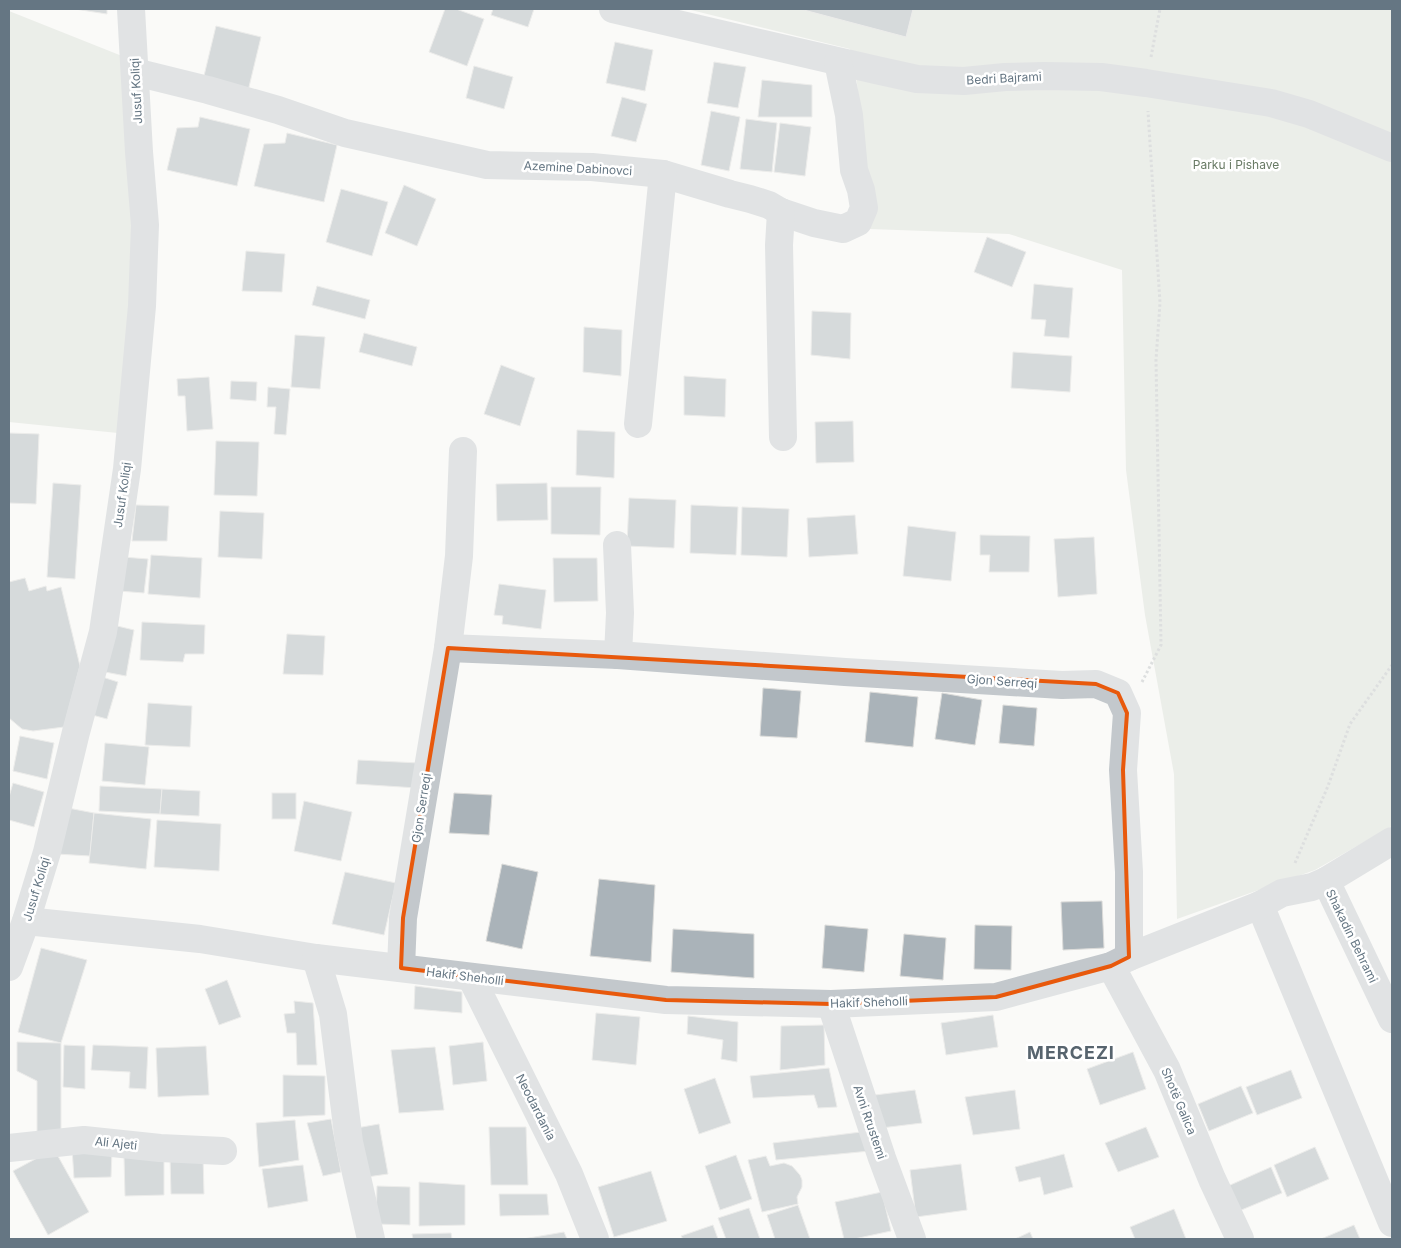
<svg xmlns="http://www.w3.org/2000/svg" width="1401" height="1248" font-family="Inter,sans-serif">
  <rect width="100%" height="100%" fill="#fafaf8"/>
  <g fill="#dadfd7">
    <polygon points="687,9 1392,9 1392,826 1315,870 1177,919 1174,774 1145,615 1126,470 1122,270 1009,234 870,229 857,83 850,49"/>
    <polygon points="9,11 122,56 140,235 118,433 9,422"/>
  </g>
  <g fill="#aab3b9" stroke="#dcdcda">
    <polygon points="75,9 107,9 107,14"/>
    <polygon points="445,9 456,9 484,19 467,66 429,52"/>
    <polygon points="493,9 534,9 528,27 491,15"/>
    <polygon points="800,9 913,9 906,37"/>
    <polygon points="216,26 261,37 248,91 203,80"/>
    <polygon points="615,42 653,50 645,91 606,83"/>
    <polygon points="714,62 746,67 738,108 707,103"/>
    <polygon points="474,66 513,77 504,109 466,98"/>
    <polygon points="762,80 812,85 812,117 758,117"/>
    <polygon points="622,97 647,104 636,142 611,136"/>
    <polygon points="711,111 740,117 729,171 701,165"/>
    <polygon points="200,117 250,129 237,186 167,170 177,128 198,127"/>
    <polygon points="746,119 777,123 772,172 740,169"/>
    <polygon points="780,123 811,127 805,176 774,172"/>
    <polygon points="287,133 337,145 324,202 254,186 264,144 285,143"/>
    <polygon points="404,185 436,199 417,246 385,233"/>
    <polygon points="341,189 388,202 372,256 326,242"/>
    <polygon points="987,237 1026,252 1012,287 974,272"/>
    <polygon points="246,251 285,254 282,292 242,291"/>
    <polygon points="1034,284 1073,288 1069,338 1044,336 1046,320 1031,319"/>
    <polygon points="317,286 370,300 365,319 312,305"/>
    <polygon points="812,311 851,313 850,359 811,355"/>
    <polygon points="584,327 622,330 621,376 583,372"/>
    <polygon points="364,333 417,347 412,366 359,352"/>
    <polygon points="295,335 325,337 320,389 291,387"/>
    <polygon points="1013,352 1072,356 1070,392 1011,388"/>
    <polygon points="501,365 535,378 520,426 484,414"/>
    <polygon points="684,376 726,379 725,417 684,415"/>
    <polygon points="209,377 213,429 187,431 185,396 178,396 177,379"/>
    <polygon points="231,381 257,382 256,401 230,399"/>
    <polygon points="268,387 290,389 286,435 274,434 276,407 267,407"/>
    <polygon points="853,421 854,462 816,463 815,422"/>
    <polygon points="577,430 615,432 614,478 576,475"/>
    <polygon points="9,433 39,434 36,504 9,503"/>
    <polygon points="216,441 259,442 257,496 214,495"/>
    <polygon points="53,483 81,485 75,579 47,577"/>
    <polygon points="547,483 548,520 497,521 496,484"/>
    <polygon points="551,487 601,487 600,535 551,534"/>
    <polygon points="629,498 676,500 674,548 627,546"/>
    <polygon points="136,505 169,506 167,541 132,541"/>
    <polygon points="691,505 738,507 736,555 690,553"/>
    <polygon points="742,507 789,509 787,557 741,555"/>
    <polygon points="220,511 264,513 262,559 218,557"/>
    <polygon points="855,515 858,554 809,557 807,518"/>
    <polygon points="908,526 956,532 951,581 903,576"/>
    <polygon points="980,535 1030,536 1029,572 989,572 990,555 980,555"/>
    <polygon points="1094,537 1097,594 1058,597 1054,539"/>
    <polygon points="151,555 202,558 200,598 148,594"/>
    <polygon points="123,557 148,559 144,593 119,591"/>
    <polygon points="553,558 597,558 598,601 554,602"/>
    <polygon points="25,578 29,591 46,586 47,591 61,587 80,666 64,727 33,731 22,729 9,718 9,582"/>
    <polygon points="499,584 546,590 541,629 502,624 503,616 494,615"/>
    <polygon points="142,622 205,625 204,654 185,654 183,662 140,660"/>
    <polygon points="113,625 134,630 126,676 105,672"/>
    <polygon points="287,634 325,636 323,675 283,674"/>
    <polygon points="96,675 118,682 107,719 85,713"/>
    <polygon points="763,688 801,691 797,738 760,736"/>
    <polygon points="870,692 918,697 913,747 865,742"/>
    <polygon points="942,693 982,700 975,745 935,739"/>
    <polygon points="148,703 192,706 190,747 145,745"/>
    <polygon points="1003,705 1037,708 1034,746 999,743"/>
    <polygon points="20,736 54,743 47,779 13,771"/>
    <polygon points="105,743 149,747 145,785 102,781"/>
    <polygon points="358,760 419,763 417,788 356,784"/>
    <polygon points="13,783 44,792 34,827 9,820 9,797"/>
    <polygon points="100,786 162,789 160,814 99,811"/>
    <polygon points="162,789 200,791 199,816 160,814"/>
    <rect x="272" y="793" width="24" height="26"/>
    <polygon points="454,793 492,795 489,835 449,833"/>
    <polygon points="304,801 352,812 341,861 294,851"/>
    <polygon points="68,808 94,813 90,856 57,854"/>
    <polygon points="94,813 151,819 146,869 89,863"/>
    <polygon points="157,820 221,824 219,871 154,867"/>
    <polygon points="502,864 538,872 522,949 486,941"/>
    <polygon points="345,872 396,883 384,935 332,924"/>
    <polygon points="599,879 655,885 651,962 590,956"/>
    <polygon points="1102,901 1104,948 1063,950 1061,902"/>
    <polygon points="825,925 868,929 864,972 822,968"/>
    <polygon points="975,925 1012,926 1011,970 974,969"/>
    <polygon points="673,929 754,934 754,978 671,972"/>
    <polygon points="904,934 946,938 943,980 900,976"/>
    <polygon points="41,948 87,960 61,1043 18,1032"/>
    <polygon points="227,980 241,1017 219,1025 205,989"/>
    <polygon points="415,986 462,992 462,1013 414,1009"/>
    <polygon points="294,1001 313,1003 317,1065 297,1065 296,1033 287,1033 284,1014 295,1013"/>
    <polygon points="596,1013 640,1017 636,1065 592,1060"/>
    <polygon points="993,1015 998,1047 946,1055 941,1023"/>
    <polygon points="688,1016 738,1022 737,1062 721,1059 723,1040 687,1034"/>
    <polygon points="824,1025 825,1065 780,1070 781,1026"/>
    <polygon points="17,1042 61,1043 61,1134 37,1133 37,1081 17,1071"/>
    <polygon points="483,1042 487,1081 453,1085 449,1046"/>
    <polygon points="64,1045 85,1046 85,1089 63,1087"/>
    <polygon points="93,1045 148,1047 146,1089 129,1088 130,1072 91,1070"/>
    <polygon points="206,1046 209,1095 158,1097 156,1048"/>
    <polygon points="435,1047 444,1110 399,1113 391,1050"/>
    <polygon points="1133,1052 1146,1089 1100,1105 1087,1069"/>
    <polygon points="829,1068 837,1107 818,1108 814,1095 753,1098 750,1076"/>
    <polygon points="1291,1070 1302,1098 1257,1115 1246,1087"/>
    <polygon points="283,1075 325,1076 325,1115 283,1117"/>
    <polygon points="715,1078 731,1123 699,1134 684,1089"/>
    <polygon points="1241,1086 1253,1113 1209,1131 1198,1104"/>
    <polygon points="915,1090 922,1123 881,1128 875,1095"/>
    <polygon points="1015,1090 1020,1129 973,1135 965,1097"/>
    <polygon points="331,1119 341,1172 323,1176 307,1123"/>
    <polygon points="295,1120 299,1160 259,1167 256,1123"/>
    <polygon points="379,1124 388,1174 360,1178 351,1129"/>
    <polygon points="489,1127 526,1127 528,1185 491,1185"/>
    <polygon points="1146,1127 1159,1157 1118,1172 1105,1143"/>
    <polygon points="861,1132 870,1151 776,1160 773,1143"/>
    <polygon points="1315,1147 1329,1179 1287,1197 1274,1165"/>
    <polygon points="72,1148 112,1150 111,1177 74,1178"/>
    <polygon points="54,1149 89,1212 48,1235 13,1171"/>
    <polygon points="1064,1154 1073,1187 1044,1195 1040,1177 1019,1182 1015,1167"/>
    <polygon points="736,1155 752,1199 720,1210 705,1166"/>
    <polygon points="164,1156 164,1195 125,1196 124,1157"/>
    <polygon points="203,1156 204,1194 171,1194 170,1157"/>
    <polygon points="766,1156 770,1166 784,1163 792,1166 800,1175 802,1180 802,1187 797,1197 798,1204 762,1212 748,1160"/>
    <polygon points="961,1164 967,1210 916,1217 910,1170"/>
    <polygon points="303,1165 308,1201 268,1208 262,1169"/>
    <polygon points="1271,1167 1282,1193 1239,1211 1228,1186"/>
    <polygon points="651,1171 667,1221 614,1237 598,1187"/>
    <polygon points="419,1182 465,1185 465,1225 419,1226"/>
    <polygon points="377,1186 410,1187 410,1225 376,1224"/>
    <polygon points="882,1192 891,1231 854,1239 844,1239 835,1202"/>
    <polygon points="499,1194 547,1194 549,1215 500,1216"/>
    <polygon points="798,1205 810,1239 775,1239 767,1215"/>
    <polygon points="749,1208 760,1239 726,1239 718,1218"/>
    <polygon points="1174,1209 1186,1239 1135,1239 1130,1227"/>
    <polygon points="713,1225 718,1239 683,1239 681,1236"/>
    <polygon points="1354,1225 1360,1239 1321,1239"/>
    <polygon points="564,1232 567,1239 523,1239"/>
    <polygon points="1030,1232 1033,1239 1015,1239"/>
    <polygon points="451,1233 452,1239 413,1239 412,1234"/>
  </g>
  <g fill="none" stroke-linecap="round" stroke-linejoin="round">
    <g stroke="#bbbfc2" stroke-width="3" stroke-dasharray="2.5 2.5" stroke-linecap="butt">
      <polyline points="1151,57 1160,9"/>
      <polyline points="1142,682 1161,645 1156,360 1160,303 1148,111"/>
      <polyline points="1295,863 1328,786 1350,724 1392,665"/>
    </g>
    <g stroke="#c3c8cc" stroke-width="28">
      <polyline points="613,9 876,70 917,79 964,81 1005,77 1044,76 1101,77 1146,83 1271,103 1309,114 1392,148"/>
      <polyline points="135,72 208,90 278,110 345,133 487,165 592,167 663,174 730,194 750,199 769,205 781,212 814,223 843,229 858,222 864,208 861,190 854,170 849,115 838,62"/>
      <polyline points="781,212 779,245 783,437"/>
      <polyline points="638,424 663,174"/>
      <polyline points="617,545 620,613 618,655"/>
      <polyline points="448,648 618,655 845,672 1062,685 1096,684 1118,693 1127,713 1123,770 1129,872 1129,957"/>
      <polyline points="1326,881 1392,1019"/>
      <polyline points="1260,905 1392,1223"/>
      <polyline points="26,921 200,939 316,958 666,1000 831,1004 996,997 1111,966 1129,957 1260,905 1282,893 1312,887 1326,881 1392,841"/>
      <polyline points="316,958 333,1014 349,1142 371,1239"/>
      <polyline points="1111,966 1167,1070 1212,1179 1240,1239"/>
      <polyline points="9,967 26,921 47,852 76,732 103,632 127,469 142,306 145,225 139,152 131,9"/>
      <polyline points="401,968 403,918 448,648 459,556 463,451"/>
      <polyline points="471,977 569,1174 595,1239"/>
      <polyline points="831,1004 882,1158 912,1239"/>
      <polyline points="9,1148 84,1140 160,1148 223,1151"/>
    </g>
  </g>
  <path d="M0 0H1401V1248H0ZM448,648L1096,684L1118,693L1127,713L1123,770L1129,957L1111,966L996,997L831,1004L666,1000L401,968L403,918Z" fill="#fafaf8" fill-opacity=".55" fill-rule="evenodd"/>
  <path fill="none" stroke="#e8590c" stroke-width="4" stroke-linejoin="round" d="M448,648L1096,684L1118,693L1127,713L1123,770L1129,957L1111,966L996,997L831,1004L666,1000L401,968L403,918Z"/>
  <g text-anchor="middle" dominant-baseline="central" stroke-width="5" stroke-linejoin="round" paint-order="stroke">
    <g font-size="12" fill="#657683" stroke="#fff">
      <text transform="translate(1004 78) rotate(-3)">Bedri Bajrami</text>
      <text transform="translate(136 91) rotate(-93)">Jusuf Koliqi</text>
      <text transform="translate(578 168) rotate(3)">Azemine Dabinovci</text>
      <text transform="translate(122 495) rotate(-82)">Jusuf Koliqi</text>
      <text transform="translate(1002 681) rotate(4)">Gjon Serreqi</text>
      <text transform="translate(421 808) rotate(-81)">Gjon Serreqi</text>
      <text transform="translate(36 889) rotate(-73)">Jusuf Koliqi</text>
      <text transform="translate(1352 936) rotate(64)">Shakadin Behrami</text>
      <text transform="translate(465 976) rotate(7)">Hakif Sheholli</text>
      <text transform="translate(869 1002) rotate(-2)">Hakif Sheholli</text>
      <text transform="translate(1179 1101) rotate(67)">Shotë Galica</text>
      <text transform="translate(536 1107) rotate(63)">Neodardania</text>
      <text transform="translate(870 1122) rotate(71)">Avni Rrustemi</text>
      <text transform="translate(116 1143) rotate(6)">Ali Ajeti</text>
    </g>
    <g font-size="12" fill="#687a64" stroke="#fff">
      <text x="1236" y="164">Parku i Pishave</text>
    </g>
    <g font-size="18" font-weight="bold" letter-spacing="1" fill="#57646e" stroke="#fff">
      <text x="1071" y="1052">MERCEZI</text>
    </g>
  </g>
  <rect width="1401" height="1248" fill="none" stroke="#657683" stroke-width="20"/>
</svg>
